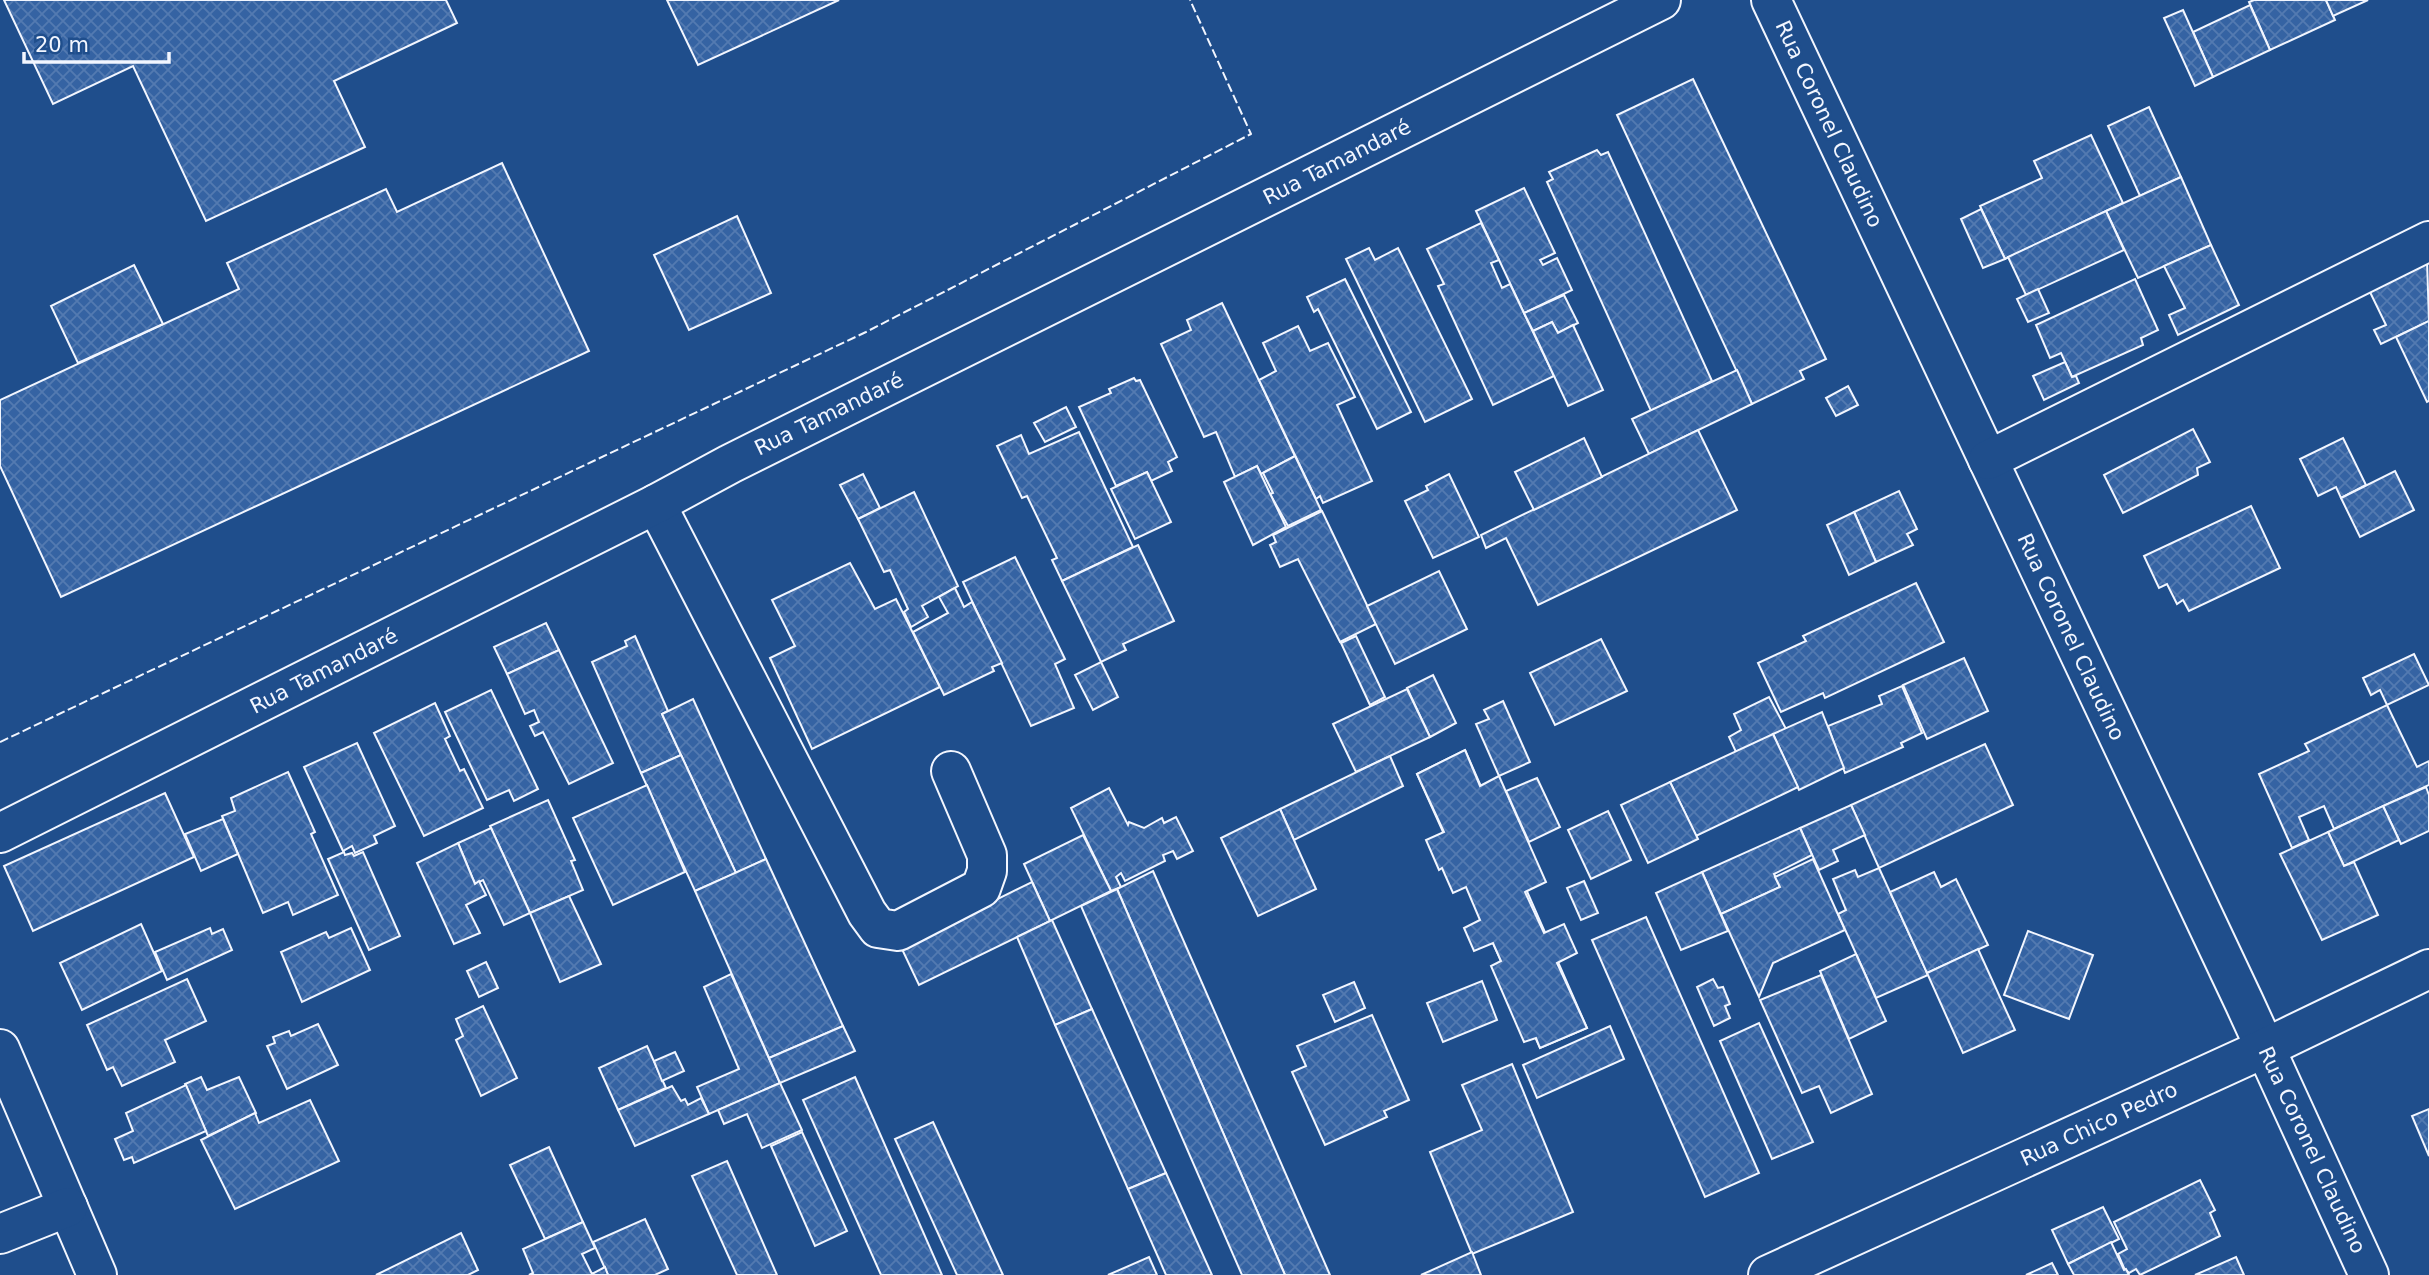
<svg xmlns="http://www.w3.org/2000/svg" width="2429" height="1275" font-family="'DejaVu Sans',sans-serif">
  <defs>
    <pattern id="building-cross-hatch" width="8" height="8" patternUnits="userSpaceOnUse" patternTransform="scale(1.75)"><rect width="8" height="8" fill="#3563a3"/><path d="M0 0l8 8M0 8l8-8" fill="none" stroke="#537ab1"/></pattern>
  </defs>
  <rect width="100%" height="100%" fill="#1f4e8c"/>
  <g fill="url(#building-cross-hatch)" stroke="#f2f6ff" stroke-width="2">
    <polygon points="4,0 446,0 457,23 334,81 365,147 206,221 133,66 53,104"/>
    <polygon points="667,0 839,0 698,65"/>
    <polygon points="2254,0 2326,0 2335,20 2270,50 2249,2"/>
    <polygon points="2326,0 2368,0 2333,16"/>
    <polygon points="2250,5 2270,50 2213,77 2193,32"/>
    <polygon points="2183,10 2213,77 2195,86 2164,18"/>
    <polygon points="1693,79 1826,359 1800,371 1804,379 1752,404 1617,115"/>
    <polygon points="2149,107 2181,177 2140,196 2108,126"/>
    <polygon points="2091,135 2123,203 2005,259 1980,206 2042,178 2034,161"/>
    <polygon points="1597,150 1601,155 1608,152 1712,381 1651,411 1547,182 1553,179 1549,172"/>
    <polygon points="502,163 589,351 61,597 0,466 0,400 239,289 227,263 386,189 397,212"/>
    <polygon points="2181,177 2211,245 2138,278 2106,211"/>
    <polygon points="1524,188 1555,253 1540,260 1543,265 1557,258 1572,290 1524,313 1476,211"/>
    <polygon points="1981,209 2005,259 1983,268 1961,219"/>
    <polygon points="2106,211 2124,250 2026,295 2008,257"/>
    <polygon points="737,216 771,293 689,330 654,255"/>
    <polygon points="1481,223 1499,260 1491,263 1502,288 1510,284 1554,376 1493,405 1438,286 1444,284 1427,249"/>
    <polygon points="2211,245 2239,305 2178,335 2169,315 2185,308 2164,266"/>
    <polygon points="1369,248 1375,260 1398,248 1472,399 1425,422 1346,259"/>
    <polygon points="2427,260 2429,321 2381,344 2374,330 2386,325 2368,288"/>
    <polygon points="134,265 163,324 78,363 51,306"/>
    <polygon points="1345,279 1411,412 1377,429 1318,309 1314,312 1307,297"/>
    <polygon points="2135,279 2158,330 2141,338 2143,345 2072,377 2061,353 2050,358 2036,325"/>
    <polygon points="2038,289 2049,313 2028,322 2017,299"/>
    <polygon points="1564,295 1578,323 1558,333 1552,322 1533,331 1524,313"/>
    <polygon points="1222,303 1295,456 1261,474 1257,466 1235,477 1216,432 1204,437 1161,344 1191,330 1187,320"/>
    <polygon points="2429,321 2429,401 2427,402 2396,337"/>
    <polygon points="1552,322 1558,333 1573,325 1603,390 1568,406 1533,331"/>
    <polygon points="1298,326 1310,351 1328,343 1355,397 1337,405 1372,481 1323,503 1320,496 1316,499 1259,380 1276,371 1263,343"/>
    <polygon points="2065,362 2072,377 2076,376 2079,383 2044,400 2033,376"/>
    <polygon points="1737,370 1752,404 1649,454 1632,419"/>
    <polygon points="1134,378 1136,381 1140,380 1177,457 1168,462 1172,471 1151,481 1147,472 1116,486 1079,407 1111,393 1109,389"/>
    <polygon points="1848,386 1858,405 1836,416 1826,398"/>
    <polygon points="1066,407 1076,427 1045,442 1034,423"/>
    <polygon points="2193,429 2210,462 2197,468 2198,475 2123,513 2104,475"/>
    <polygon points="1698,430 1737,510 1538,605 1506,538 1486,548 1481,535"/>
    <polygon points="1079,432 1133,547 1062,581 1052,560 1057,558 1027,496 1022,498 997,446 1021,435 1029,454"/>
    <polygon points="1584,438 1602,477 1534,510 1515,472"/>
    <polygon points="2343,438 2366,485 2341,498 2336,487 2318,496 2300,459"/>
    <polygon points="1295,456 1321,510 1288,526 1270,494 1273,493 1263,473"/>
    <polygon points="1257,466 1286,527 1253,545 1224,482"/>
    <polygon points="2395,471 2414,510 2360,537 2341,498"/>
    <polygon points="1147,472 1171,522 1135,539 1111,489"/>
    <polygon points="863,474 880,508 858,519 840,485"/>
    <polygon points="1449,474 1479,537 1433,558 1405,501 1428,490 1426,486"/>
    <polygon points="1899,491 1917,529 1907,534 1913,545 1876,562 1854,512"/>
    <polygon points="914,492 958,586 922,606 928,617 911,627 904,612 908,609 890,570 884,572 858,519"/>
    <polygon points="2251,506 2280,568 2189,611 2183,600 2177,604 2167,584 2159,588 2144,556"/>
    <polygon points="1322,511 1376,624 1340,642 1298,559 1280,567 1270,545 1276,542 1273,535"/>
    <polygon points="1854,512 1876,562 1849,575 1827,525"/>
    <polygon points="1138,545 1174,621 1123,644 1126,650 1101,662 1062,581"/>
    <polygon points="1015,557 1065,659 1055,664 1074,708 1031,726 963,582"/>
    <polygon points="850,563 875,609 896,599 940,687 812,749 770,658 795,646 772,600"/>
    <polygon points="1439,571 1467,629 1395,664 1367,606"/>
    <polygon points="1916,583 1944,642 1825,698 1823,693 1781,712 1758,663 1806,641 1803,636"/>
    <polygon points="955,588 964,607 972,602 1002,663 992,667 994,671 944,695 913,632 948,613 939,597"/>
    <polygon points="546,623 559,650 507,674 494,647"/>
    <polygon points="635,636 668,711 662,714 681,755 641,773 592,662 627,646 625,641"/>
    <polygon points="1356,636 1385,697 1370,705 1341,643"/>
    <polygon points="1601,639 1627,691 1555,725 1530,673"/>
    <polygon points="559,650 613,763 569,784 543,732 535,736 530,726 539,722 534,710 525,714 507,674"/>
    <polygon points="2414,654 2429,685 2387,705 2380,690 2371,695 2363,678"/>
    <polygon points="1964,658 1988,711 1927,739 1903,685"/>
    <polygon points="1101,662 1118,697 1093,710 1075,675"/>
    <polygon points="1433,675 1456,723 1430,737 1407,688"/>
    <polygon points="1902,686 1922,733 1901,743 1903,747 1845,773 1828,726 1882,704 1879,696"/>
    <polygon points="1407,689 1430,737 1356,772 1333,724"/>
    <polygon points="491,690 538,789 514,801 509,790 487,800 445,712"/>
    <polygon points="1769,697 1786,729 1736,752 1729,737 1741,730 1734,714"/>
    <polygon points="693,699 766,859 736,873 662,714"/>
    <polygon points="1503,701 1530,762 1499,776 1476,724 1489,719 1484,710"/>
    <polygon points="435,703 450,736 445,739 460,771 464,769 483,808 424,836 374,733"/>
    <polygon points="2387,705 2417,767 2429,761 2429,785 2334,829 2324,806 2299,817 2309,840 2292,848 2259,774 2309,751 2305,744"/>
    <polygon points="1822,712 1844,768 1799,790 1773,734"/>
    <polygon points="1773,734 1798,787 1696,836 1670,782"/>
    <polygon points="357,743 395,826 374,836 377,843 355,853 352,846 343,851 304,767"/>
    <polygon points="1985,744 2013,805 1879,868 1851,805"/>
    <polygon points="1465,750 1587,1028 1540,1048 1417,774"/>
    <polygon points="1465,750 1480,786 1499,776 1546,882 1525,892 1544,933 1564,924 1577,953 1557,963 1587,1028 1540,1048 1536,1038 1524,1042 1491,966 1501,961 1493,943 1474,951 1464,928 1480,920 1466,887 1453,893 1442,868 1439,870 1426,840 1444,832 1417,774"/>
    <polygon points="681,755 736,873 695,891 641,773"/>
    <polygon points="1390,756 1403,786 1294,840 1280,809"/>
    <polygon points="288,772 315,832 311,834 338,895 293,915 288,902 263,913 222,816 235,811 231,798"/>
    <polygon points="1537,778 1560,827 1529,842 1506,791"/>
    <polygon points="1670,782 1698,839 1648,863 1621,805"/>
    <polygon points="647,785 685,872 613,905 573,818"/>
    <polygon points="2426,787 2429,795 2429,831 2401,844 2383,806"/>
    <polygon points="1109,788 1128,825 1129,822 1144,828 1162,818 1164,823 1176,817 1193,851 1177,859 1173,851 1163,855 1165,861 1125,881 1121,873 1116,877 1121,887 1111,891 1071,808"/>
    <polygon points="165,793 194,857 33,931 4,866"/>
    <polygon points="548,800 575,860 571,861 583,890 530,913 490,826"/>
    <polygon points="1851,805 1865,835 1833,850 1838,861 1819,870 1800,828"/>
    <polygon points="2383,806 2399,840 2344,866 2328,832"/>
    <polygon points="1280,809 1316,889 1258,916 1221,838"/>
    <polygon points="1608,811 1631,860 1591,879 1568,830"/>
    <polygon points="223,819 238,854 201,871 185,834"/>
    <polygon points="491,828 530,913 504,925 483,880 475,884 458,843"/>
    <polygon points="1800,828 1812,855 1774,874 1780,887 1721,914 1702,872"/>
    <polygon points="2328,832 2344,866 2354,862 2378,915 2322,940 2280,854"/>
    <polygon points="1083,835 1111,891 1050,921 1024,864"/>
    <polygon points="458,843 475,884 479,881 486,895 466,905 480,933 454,944 417,863"/>
    <polygon points="344,852 345,855 352,853 354,856 363,852 400,936 369,950 328,859"/>
    <polygon points="766,859 843,1026 769,1058 695,891"/>
    <polygon points="1813,859 1845,930 1773,963 1759,997 1721,914 1780,887 1775,877"/>
    <polygon points="1879,868 1928,975 1876,998 1838,914 1846,910 1833,879 1855,870 1858,877"/>
    <polygon points="1153,871 1330,1275 1285,1275 1117,889"/>
    <polygon points="1702,872 1728,931 1681,950 1656,893"/>
    <polygon points="1934,872 1941,887 1956,879 1988,945 1927,973 1890,892"/>
    <polygon points="1584,881 1598,913 1581,920 1567,888"/>
    <polygon points="1032,882 1050,921 919,985 901,947"/>
    <polygon points="1117,889 1285,1275 1242,1275 1081,906"/>
    <polygon points="569,896 601,964 560,982 530,913"/>
    <polygon points="1646,917 1759,1173 1705,1197 1592,940"/>
    <polygon points="1052,920 1092,1009 1055,1025 1017,937"/>
    <polygon points="141,924 162,971 82,1010 60,963"/>
    <polygon points="210,928 212,934 223,929 232,950 167,980 155,952"/>
    <polygon points="351,928 370,970 302,1002 281,952 326,932 329,938"/>
    <polygon points="2028,931 2093,955 2069,1019 2004,995"/>
    <polygon points="1978,949 2015,1030 1963,1053 1927,973"/>
    <polygon points="1856,954 1886,1021 1849,1039 1820,971"/>
    <polygon points="486,962 498,988 479,997 467,971"/>
    <polygon points="731,974 780,1083 709,1114 697,1087 739,1069 704,987"/>
    <polygon points="1821,975 1872,1094 1831,1113 1819,1086 1802,1093 1760,1000"/>
    <polygon points="187,979 206,1021 165,1040 175,1062 122,1086 113,1067 107,1070 87,1025"/>
    <polygon points="1713,979 1718,988 1723,987 1730,1004 1725,1006 1730,1018 1714,1026 1697,987"/>
    <polygon points="1482,981 1497,1020 1443,1042 1427,1003"/>
    <polygon points="1354,982 1365,1008 1335,1022 1323,995"/>
    <polygon points="483,1006 517,1078 481,1096 456,1040 463,1036 456,1019"/>
    <polygon points="1092,1009 1166,1173 1128,1189 1055,1025"/>
    <polygon points="1372,1015 1409,1100 1384,1111 1387,1117 1325,1145 1292,1072 1306,1066 1297,1046"/>
    <polygon points="1759,1023 1813,1142 1772,1159 1720,1041"/>
    <polygon points="318,1024 338,1065 287,1089 267,1046 275,1043 273,1037 289,1031 291,1036"/>
    <polygon points="843,1026 855,1051 780,1083 769,1058"/>
    <polygon points="1610,1026 1624,1059 1537,1098 1523,1065"/>
    <polygon points="647,1046 666,1088 618,1110 599,1068"/>
    <polygon points="675,1052 684,1071 662,1081 654,1061"/>
    <polygon points="1512,1064 1573,1212 1472,1254 1430,1152 1482,1130 1462,1085"/>
    <polygon points="201,1077 207,1090 239,1077 256,1113 208,1136 185,1084"/>
    <polygon points="855,1077 942,1275 881,1275 803,1100"/>
    <polygon points="780,1083 802,1130 762,1148 747,1114 724,1124 718,1110"/>
    <polygon points="186,1085 206,1131 134,1163 132,1157 124,1160 115,1139 133,1131 126,1113"/>
    <polygon points="672,1086 681,1101 685,1099 688,1105 701,1098 709,1114 635,1146 618,1110"/>
    <polygon points="310,1100 339,1161 235,1209 201,1140 255,1113 259,1123"/>
    <polygon points="2429,1109 2429,1156 2412,1116"/>
    <polygon points="933,1122 1003,1275 957,1275 895,1139"/>
    <polygon points="802,1132 847,1231 815,1246 771,1146"/>
    <polygon points="549,1147 583,1222 545,1239 510,1165"/>
    <polygon points="727,1161 777,1275 737,1275 692,1176"/>
    <polygon points="1166,1173 1212,1275 1166,1275 1128,1189"/>
    <polygon points="2200,1180 2215,1210 2210,1213 2220,1236 2140,1275 2136,1269 2129,1273 2124,1268 2118,1254 2127,1249 2114,1222"/>
    <polygon points="2103,1207 2119,1239 2068,1264 2052,1230"/>
    <polygon points="645,1219 668,1269 655,1275 608,1275 593,1242"/>
    <polygon points="583,1222 595,1248 582,1254 592,1274 605,1267 608,1275 529,1275 533,1273 523,1249"/>
    <polygon points="461,1233 478,1270 468,1275 376,1275"/>
    <polygon points="2111,1242 2124,1270 2126,1269 2129,1275 2074,1275 2068,1264"/>
    <polygon points="1472,1252 1481,1275 1421,1275"/>
    <polygon points="1149,1257 1157,1275 1108,1275"/>
    <polygon points="2236,1257 2244,1275 2195,1275"/>
    <polygon points="2052,1263 2058,1275 2026,1275"/>
  </g>
  <g fill="none" stroke-linecap="round" stroke-linejoin="round">
    <g stroke="#f2f6ff" stroke-width="42">
      <g id="minor">
        <polyline points="1771,0 2244,1002 2369,1275"/>
        <polyline points="1988,460 2429,241"/>
        <polyline points="656,504 867,913 878,928 898,931 981,888 987,871 987,855 951,771"/>
        <polyline points="0,833 656,504 730,464 1661,0"/>
        <polyline points="0,1049 97,1275"/>
        <polyline points="0,1234 68,1207"/>
        <polyline points="1768,1275 2265,1048 2429,969"/>
      </g>
    </g>
    <use href="#minor" stroke="#1f4e8c" stroke-width="38"/>
    <polyline stroke="#f2f6ff" stroke-width="2" stroke-dasharray="9 3.5" stroke-linecap="butt" points="0,742 866,332 1251,134 1190,0"/>
  </g>
  <g text-anchor="middle" dominant-baseline="central" stroke-width="5" stroke-linejoin="round" paint-order="stroke">
    <g font-size="21" fill="#f2f6ff" stroke="#1f4e8c">
      <text transform="translate(1829 124) rotate(65)">Rua Coronel Claudino</text>
      <text transform="translate(1337 162) rotate(-27)">Rua Tamandaré</text>
      <text transform="translate(829 414) rotate(-26)">Rua Tamandaré</text>
      <text transform="translate(2071 637) rotate(65)">Rua Coronel Claudino</text>
      <text transform="translate(324 671) rotate(-27)">Rua Tamandaré</text>
      <text transform="translate(2099 1124) rotate(-25)">Rua Chico Pedro</text>
      <text transform="translate(2312 1150) rotate(65)">Rua Coronel Claudino</text>
    </g>
  </g>
  <path d="M24 52v10h145v-10" fill="none" stroke="#f2f6ff" stroke-width="3.5"/>
  <text x="35" y="52" font-size="21" fill="#f2f6ff" stroke="#1f4e8c" stroke-width="5" paint-order="stroke">20 m</text>
</svg>
